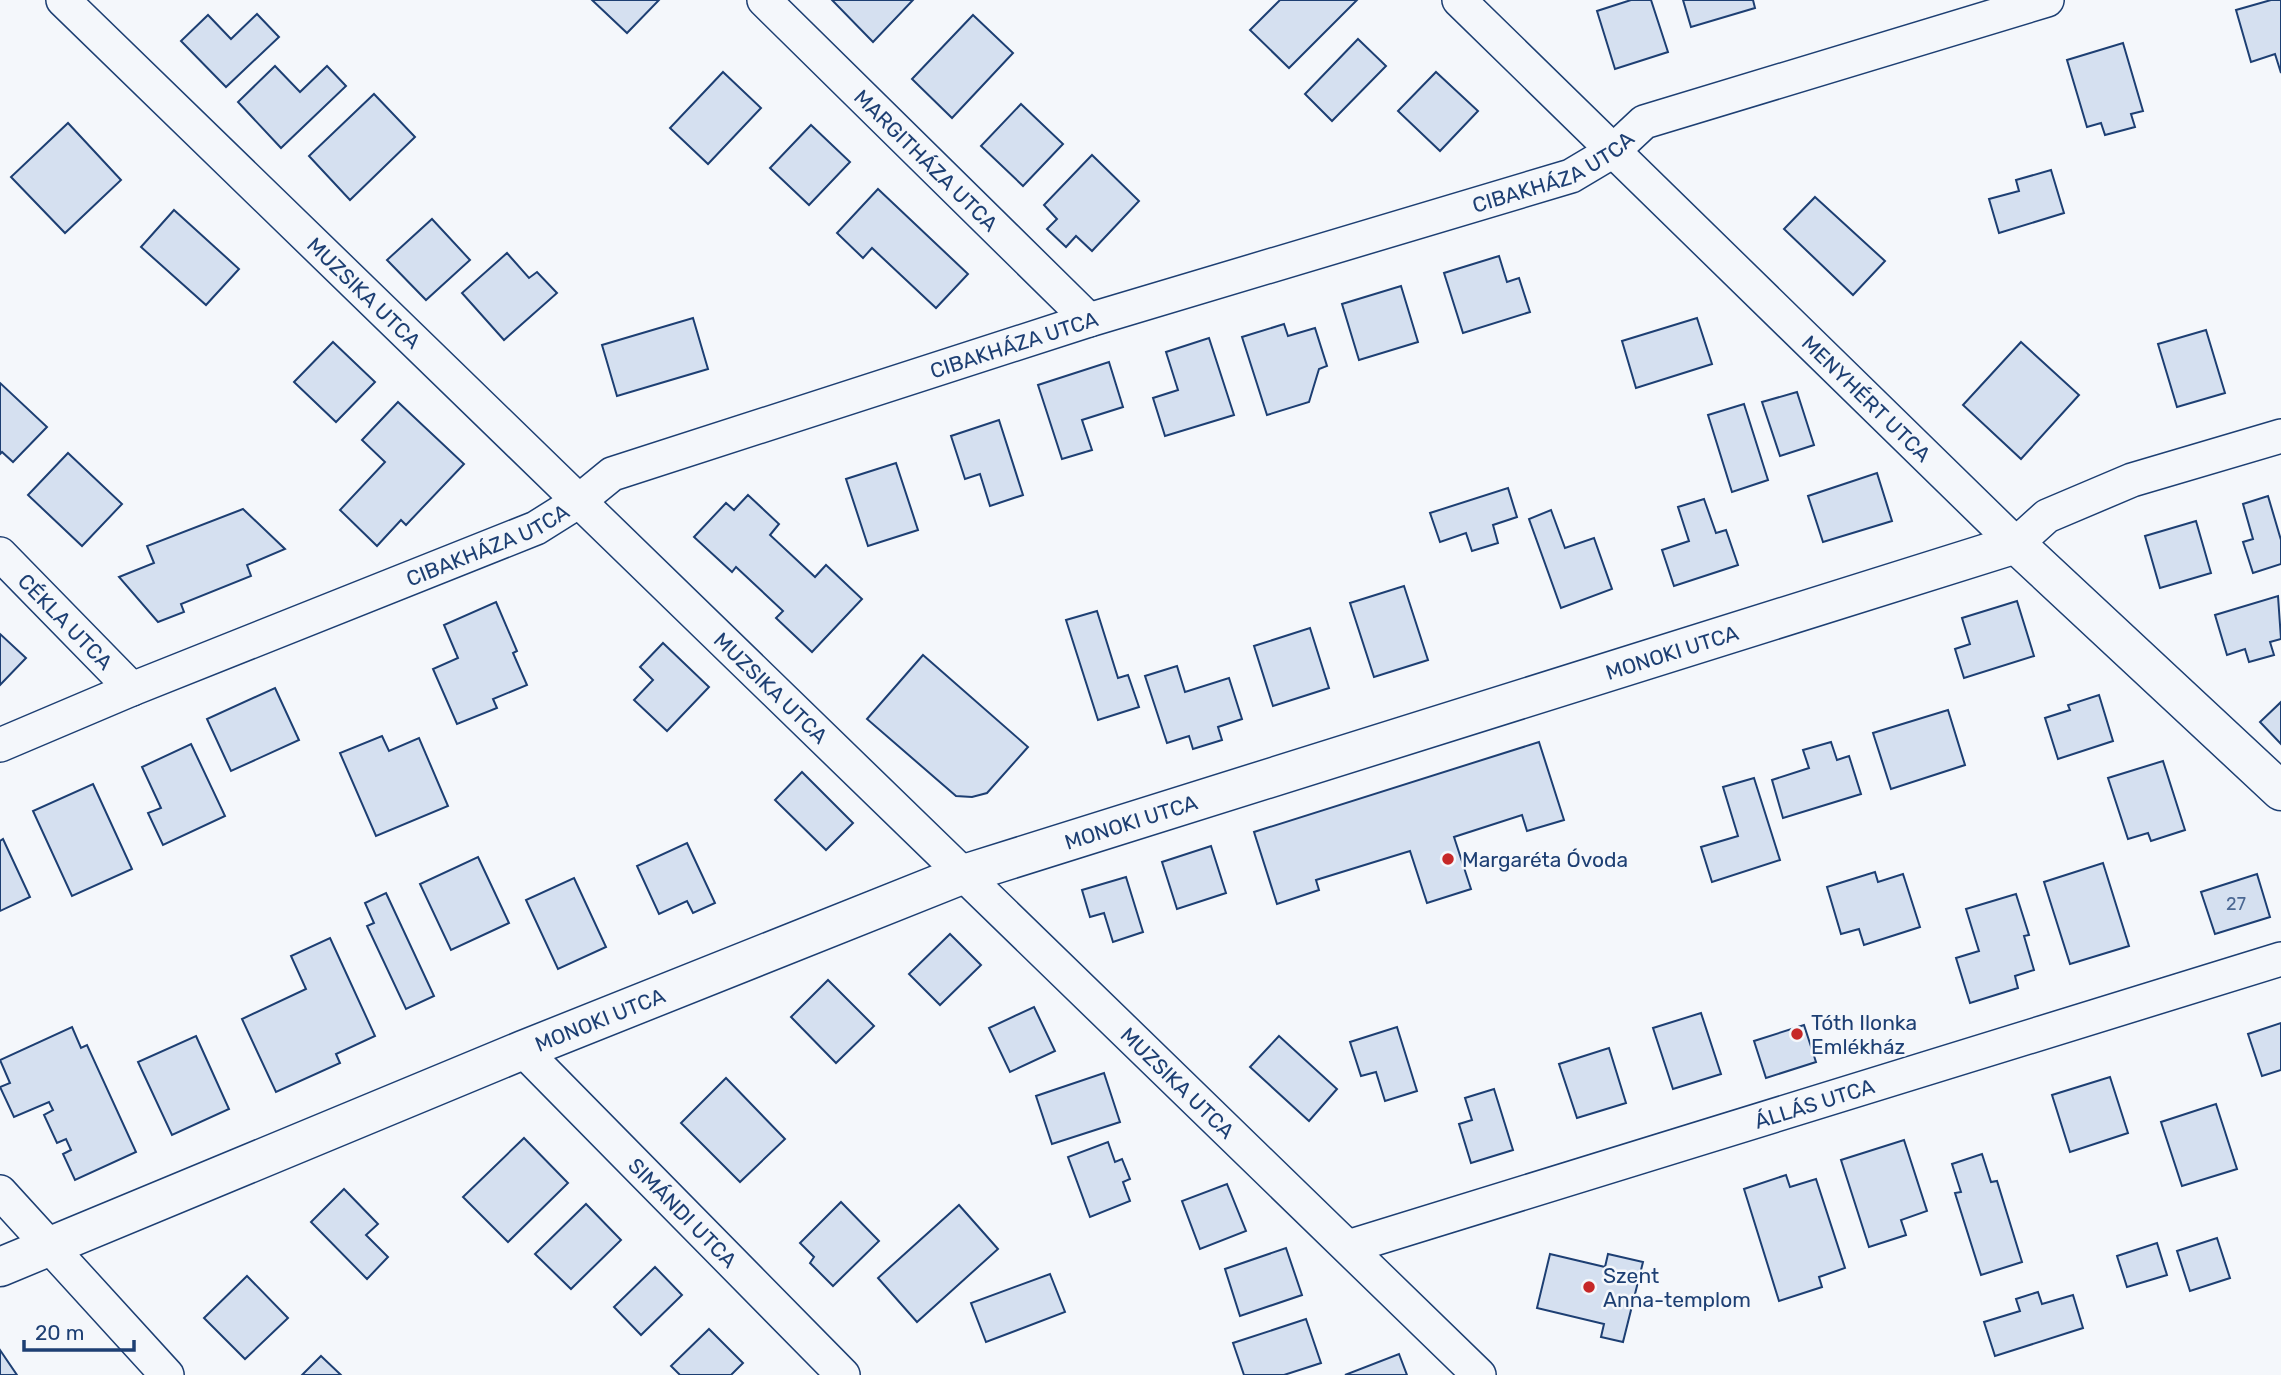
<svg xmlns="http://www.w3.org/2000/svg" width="2281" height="1375" font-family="Rubik,sans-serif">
  <rect width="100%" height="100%" fill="#f4f7fb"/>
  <g fill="#d5e0f0" stroke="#1d3f73" stroke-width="2">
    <polygon points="592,0 659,0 627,33"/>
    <polygon points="832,0 913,0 873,42"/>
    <polygon points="1280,0 1357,0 1289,68 1250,30"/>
    <polygon points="1631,0 1651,0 1668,52 1615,69 1597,11"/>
    <polygon points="1683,0 1753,0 1755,8 1691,27"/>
    <polygon points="2271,0 2281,0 2281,73 2275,54 2251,62 2236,10"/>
    <polygon points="257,14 279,37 226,87 181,41 208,15 231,39"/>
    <polygon points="973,15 1013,53 952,118 912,79"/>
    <polygon points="1358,39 1386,66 1332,121 1305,94"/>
    <polygon points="2123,43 2143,111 2131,114 2135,127 2105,135 2101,123 2087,127 2067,60"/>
    <polygon points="275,66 300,92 327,66 346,86 281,148 238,102"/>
    <polygon points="723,72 761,108 708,164 670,128"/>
    <polygon points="1436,72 1478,111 1440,151 1398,111"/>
    <polygon points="374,94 415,137 350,200 309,156"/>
    <polygon points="1021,104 1063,144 1023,186 981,146"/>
    <polygon points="68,123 121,180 65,233 11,177"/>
    <polygon points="811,125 850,162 809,205 770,168"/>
    <polygon points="1092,155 1139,201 1092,251 1076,236 1066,247 1047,229 1057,219 1044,205"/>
    <polygon points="2051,170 2064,213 1999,233 1989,199 2019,191 2016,180"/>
    <polygon points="878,189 968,274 936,308 872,248 863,258 837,233"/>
    <polygon points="1815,197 1885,261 1853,295 1784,229"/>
    <polygon points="174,210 239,269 206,305 141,247"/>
    <polygon points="432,219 470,260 426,300 387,260"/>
    <polygon points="507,253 529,278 537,272 557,293 504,340 462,293"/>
    <polygon points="1499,256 1507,282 1519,278 1530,312 1463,333 1444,273"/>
    <polygon points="1401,286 1418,342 1359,360 1342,304"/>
    <polygon points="693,318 708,369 617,396 602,345"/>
    <polygon points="1697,318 1712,364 1636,388 1622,341"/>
    <polygon points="1284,324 1288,336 1315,328 1327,366 1319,369 1309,402 1267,415 1242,337"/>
    <polygon points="2206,330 2225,393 2177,407 2158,344"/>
    <polygon points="1209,338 1234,415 1165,436 1153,398 1178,390 1166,352"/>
    <polygon points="333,342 375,382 336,422 294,382"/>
    <polygon points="2021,342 2079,395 2021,459 1963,405"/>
    <polygon points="1109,362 1123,407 1082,420 1092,450 1062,459 1038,385"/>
    <polygon points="0,383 47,427 13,462 2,452 0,454"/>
    <polygon points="1797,392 1814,445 1780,456 1762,402"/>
    <polygon points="398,402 464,464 406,525 401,520 377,546 340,510 385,462 362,440"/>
    <polygon points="1744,404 1768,480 1732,492 1708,415"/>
    <polygon points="999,420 1023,495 990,506 980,474 965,479 951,436"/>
    <polygon points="68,453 122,504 82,546 28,495"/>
    <polygon points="896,463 918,530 868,546 846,479"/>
    <polygon points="1877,473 1892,521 1823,542 1808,496"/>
    <polygon points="1508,488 1517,517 1493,525 1498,543 1472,551 1466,533 1440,542 1430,513"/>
    <polygon points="748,495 779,524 770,535 815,577 826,565 862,599 812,652 776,618 783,611 736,567 732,572 694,537 726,503 734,510"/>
    <polygon points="2268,496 2281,540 2281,564 2253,573 2243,542 2253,539 2243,504"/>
    <polygon points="1704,499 1716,533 1726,530 1738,565 1674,586 1662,550 1689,541 1678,507"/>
    <polygon points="243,509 285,549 247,565 251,576 181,604 184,612 158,622 119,577 154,563 147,546"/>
    <polygon points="1551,510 1565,548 1594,538 1612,589 1561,608 1529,519"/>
    <polygon points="2196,521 2211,573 2160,588 2145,536"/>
    <polygon points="1404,586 1428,660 1374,677 1350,603"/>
    <polygon points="2278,596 2281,639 2270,642 2274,655 2249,662 2245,649 2227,655 2215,615"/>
    <polygon points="2017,601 2034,656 1964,678 1955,649 1970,644 1962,618"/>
    <polygon points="496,602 517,651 513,653 527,685 493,699 497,708 457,724 433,669 458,658 444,625"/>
    <polygon points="1097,611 1118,678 1128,675 1139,707 1098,720 1066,620"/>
    <polygon points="1310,628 1329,688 1273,706 1254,646"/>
    <polygon points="0,634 26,658 0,685"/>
    <polygon points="663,643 709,687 667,731 634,700 653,680 640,667"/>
    <polygon points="923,655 1028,747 987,793 972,797 956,796 867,719"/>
    <polygon points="1177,666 1185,692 1229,678 1242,719 1218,727 1222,740 1193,749 1189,736 1167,743 1145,676"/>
    <polygon points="275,688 299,740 231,771 207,719"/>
    <polygon points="2099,695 2113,741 2058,759 2045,718 2070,710 2068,705"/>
    <polygon points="2281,702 2281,744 2260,722"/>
    <polygon points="1948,710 1965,765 1891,789 1873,733"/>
    <polygon points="382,736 389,751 419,738 448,806 376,836 340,753"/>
    <polygon points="1539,742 1564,820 1527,831 1522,815 1454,837 1471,889 1427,903 1410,851 1316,880 1319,890 1277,904 1254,832"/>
    <polygon points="1831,742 1837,760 1849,756 1861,794 1783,818 1772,780 1809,768 1803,750"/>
    <polygon points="191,744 225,816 163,845 148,813 161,808 142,767"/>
    <polygon points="2163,761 2185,830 2151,841 2148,833 2128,839 2108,778"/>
    <polygon points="802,772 853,823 826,850 775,800"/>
    <polygon points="1754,778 1780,860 1712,882 1701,847 1738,836 1723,787"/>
    <polygon points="93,784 132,869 72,896 33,811"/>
    <polygon points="3,839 30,897 0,911 0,841"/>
    <polygon points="687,843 715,903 693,913 687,901 659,914 637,866"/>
    <polygon points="1211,846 1226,893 1177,909 1162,862"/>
    <polygon points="478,857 509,923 451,950 420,884"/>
    <polygon points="2103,863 2129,946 2070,964 2044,882"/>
    <polygon points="1875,872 1878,882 1903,874 1920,927 1864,945 1859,929 1841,934 1827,887"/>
    <polygon points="2257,874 2270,917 2215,934 2201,892"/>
    <polygon points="1126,877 1143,932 1113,942 1104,913 1090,917 1082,890"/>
    <polygon points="574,878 606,947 558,969 526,900"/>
    <polygon points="386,893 434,996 406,1009 367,926 374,923 365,903"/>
    <polygon points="2016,894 2029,935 2024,936 2034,970 2015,976 2018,988 1970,1003 1956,958 1979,951 1966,909"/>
    <polygon points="950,934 981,965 940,1005 909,974"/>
    <polygon points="330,938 375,1036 336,1054 340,1063 276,1092 242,1019 306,989 291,956"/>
    <polygon points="828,980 874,1026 836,1063 791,1017"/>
    <polygon points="1034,1007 1055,1051 1010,1072 989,1028"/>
    <polygon points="1701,1013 1721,1074 1673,1089 1653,1028"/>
    <polygon points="2281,1023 2281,1070 2262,1076 2248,1034"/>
    <polygon points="1804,1025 1816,1062 1766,1078 1754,1041"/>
    <polygon points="72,1027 81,1048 87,1045 136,1152 75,1180 63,1154 71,1150 66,1139 57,1143 44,1115 53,1110 49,1102 14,1117 0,1087 10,1083 0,1060"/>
    <polygon points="1397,1027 1417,1091 1385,1101 1376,1072 1361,1076 1350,1042"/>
    <polygon points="196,1036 229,1109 172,1135 138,1062"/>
    <polygon points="1279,1036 1337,1089 1309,1121 1250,1067"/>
    <polygon points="1609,1048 1626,1103 1577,1118 1559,1064"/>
    <polygon points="1104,1073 1120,1122 1052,1144 1036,1096"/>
    <polygon points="2110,1077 2128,1133 2070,1152 2052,1095"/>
    <polygon points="726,1078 785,1139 740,1182 681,1123"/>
    <polygon points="1494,1089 1513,1150 1471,1163 1459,1124 1472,1120 1465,1098"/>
    <polygon points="2216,1104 2237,1169 2182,1186 2161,1122"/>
    <polygon points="524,1138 568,1183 508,1242 463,1197"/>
    <polygon points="1904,1140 1927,1211 1901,1220 1906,1235 1869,1247 1841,1160"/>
    <polygon points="1108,1142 1115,1162 1122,1159 1130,1179 1123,1182 1130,1201 1090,1217 1068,1157"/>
    <polygon points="1982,1154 1991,1182 1997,1181 2022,1262 1981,1275 1955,1193 1961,1192 1952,1164"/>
    <polygon points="1786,1175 1790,1187 1816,1179 1845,1268 1819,1277 1822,1287 1779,1301 1744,1189"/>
    <polygon points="1227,1184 1246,1231 1200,1249 1182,1201"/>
    <polygon points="344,1189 378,1224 366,1235 388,1257 367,1279 311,1222"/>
    <polygon points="841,1202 879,1241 833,1286 810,1263 814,1257 800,1243"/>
    <polygon points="586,1204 621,1240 571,1289 535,1254"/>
    <polygon points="959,1205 998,1249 917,1322 878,1278"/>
    <polygon points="2217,1238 2230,1278 2190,1291 2177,1251"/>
    <polygon points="2157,1243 2167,1275 2127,1287 2117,1256"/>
    <polygon points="1286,1248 1302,1295 1240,1316 1225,1269"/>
    <polygon points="1550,1254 1605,1267 1608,1254 1643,1262 1623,1342 1601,1337 1604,1324 1537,1308"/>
    <polygon points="655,1267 682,1295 641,1335 614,1307"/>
    <polygon points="1050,1274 1065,1312 986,1342 971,1303"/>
    <polygon points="247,1276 288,1318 245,1359 204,1318"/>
    <polygon points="2038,1292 2042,1304 2073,1295 2083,1328 1995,1356 1984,1322 2020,1311 2016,1299"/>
    <polygon points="1306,1319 1321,1363 1284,1375 1244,1375 1233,1343"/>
    <polygon points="709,1329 743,1363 731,1375 680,1375 671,1366"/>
    <polygon points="0,1350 17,1375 0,1375"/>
    <polygon points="1399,1354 1407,1375 1345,1375"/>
    <polygon points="321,1356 341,1375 302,1375"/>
  </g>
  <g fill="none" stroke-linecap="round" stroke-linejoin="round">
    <g stroke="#1d3f73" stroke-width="36">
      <g id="street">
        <path id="s1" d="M63,0L1479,1375"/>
        <path id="s2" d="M764,0L1089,320"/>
        <path id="s3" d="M1459,0L2016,544L2047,516L2132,480L2281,436"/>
        <path id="s4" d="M0,554L132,689"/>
        <path id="s5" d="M0,745L132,689L536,528L579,501L612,474L1089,320L1571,176L1613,151L1644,122L2047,0"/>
        <path id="s6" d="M523,1050L843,1375"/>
        <polyline points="0,1192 167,1375"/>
        <path id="s7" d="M1348,1247L2281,959"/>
      </g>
    </g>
    <g stroke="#1d3f73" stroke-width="41">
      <g id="secondary">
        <path id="s8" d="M0,1267L523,1050L964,874L2016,544L2281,791"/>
      </g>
    </g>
    <use href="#street" stroke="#f4f7fb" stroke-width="33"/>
    <use href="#secondary" stroke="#f4f7fb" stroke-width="38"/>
  </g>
  <g fill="#c62828" stroke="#f4f7fb" stroke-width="2.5">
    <circle cx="1448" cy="859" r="7"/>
    <circle cx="1797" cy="1034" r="7"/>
    <circle cx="1589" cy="1287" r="7"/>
  </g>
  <g text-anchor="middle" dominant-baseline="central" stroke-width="5" stroke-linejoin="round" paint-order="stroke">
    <g font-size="18" fill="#4b6792">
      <text x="2236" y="904">27</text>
    </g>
    <g font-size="21" fill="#1d3f73" stroke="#f4f7fb">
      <text stroke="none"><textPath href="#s2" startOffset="228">MARGITHÁZA UTCA</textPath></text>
      <text stroke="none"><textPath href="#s5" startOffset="1661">CIBAKHÁZA UTCA</textPath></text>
      <text stroke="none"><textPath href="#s1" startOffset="420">MUZSIKA UTCA</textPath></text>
      <text stroke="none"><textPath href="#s5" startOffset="1094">CIBAKHÁZA UTCA</textPath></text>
      <text stroke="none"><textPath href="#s3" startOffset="570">MENYHÉRT UTCA</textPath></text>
      <text stroke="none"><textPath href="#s5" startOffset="527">CIBAKHÁZA UTCA</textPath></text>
      <text stroke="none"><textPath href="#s4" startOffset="94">CÉKLA UTCA</textPath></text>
      <text stroke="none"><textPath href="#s8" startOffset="1783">MONOKI UTCA</textPath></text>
      <text stroke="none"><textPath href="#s1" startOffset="987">MUZSIKA UTCA</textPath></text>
      <text stroke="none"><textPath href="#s8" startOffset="1216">MONOKI UTCA</textPath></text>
      <text stroke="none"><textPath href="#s8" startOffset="649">MONOKI UTCA</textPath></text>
      <text stroke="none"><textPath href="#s1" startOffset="1554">MUZSIKA UTCA</textPath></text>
      <text stroke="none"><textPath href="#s7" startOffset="488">ÁLLÁS UTCA</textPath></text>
      <text stroke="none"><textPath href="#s6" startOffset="228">SIMÁNDI UTCA</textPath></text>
    </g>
    <g font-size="21" fill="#1d3f73" stroke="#f4f7fb" text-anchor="start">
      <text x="1462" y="859">Margaréta Óvoda</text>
      <text x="1811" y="1022">Tóth Ilonka<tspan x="1811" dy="24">Emlékház</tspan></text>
      <text x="1603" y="1275">Szent<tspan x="1603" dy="24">Anna-templom</tspan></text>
    </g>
  </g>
  <path d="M24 1340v10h110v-10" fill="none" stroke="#1d3f73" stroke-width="3.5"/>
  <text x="35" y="1340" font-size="21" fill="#1d3f73" stroke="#f4f7fb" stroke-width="5" paint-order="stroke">20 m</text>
</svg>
